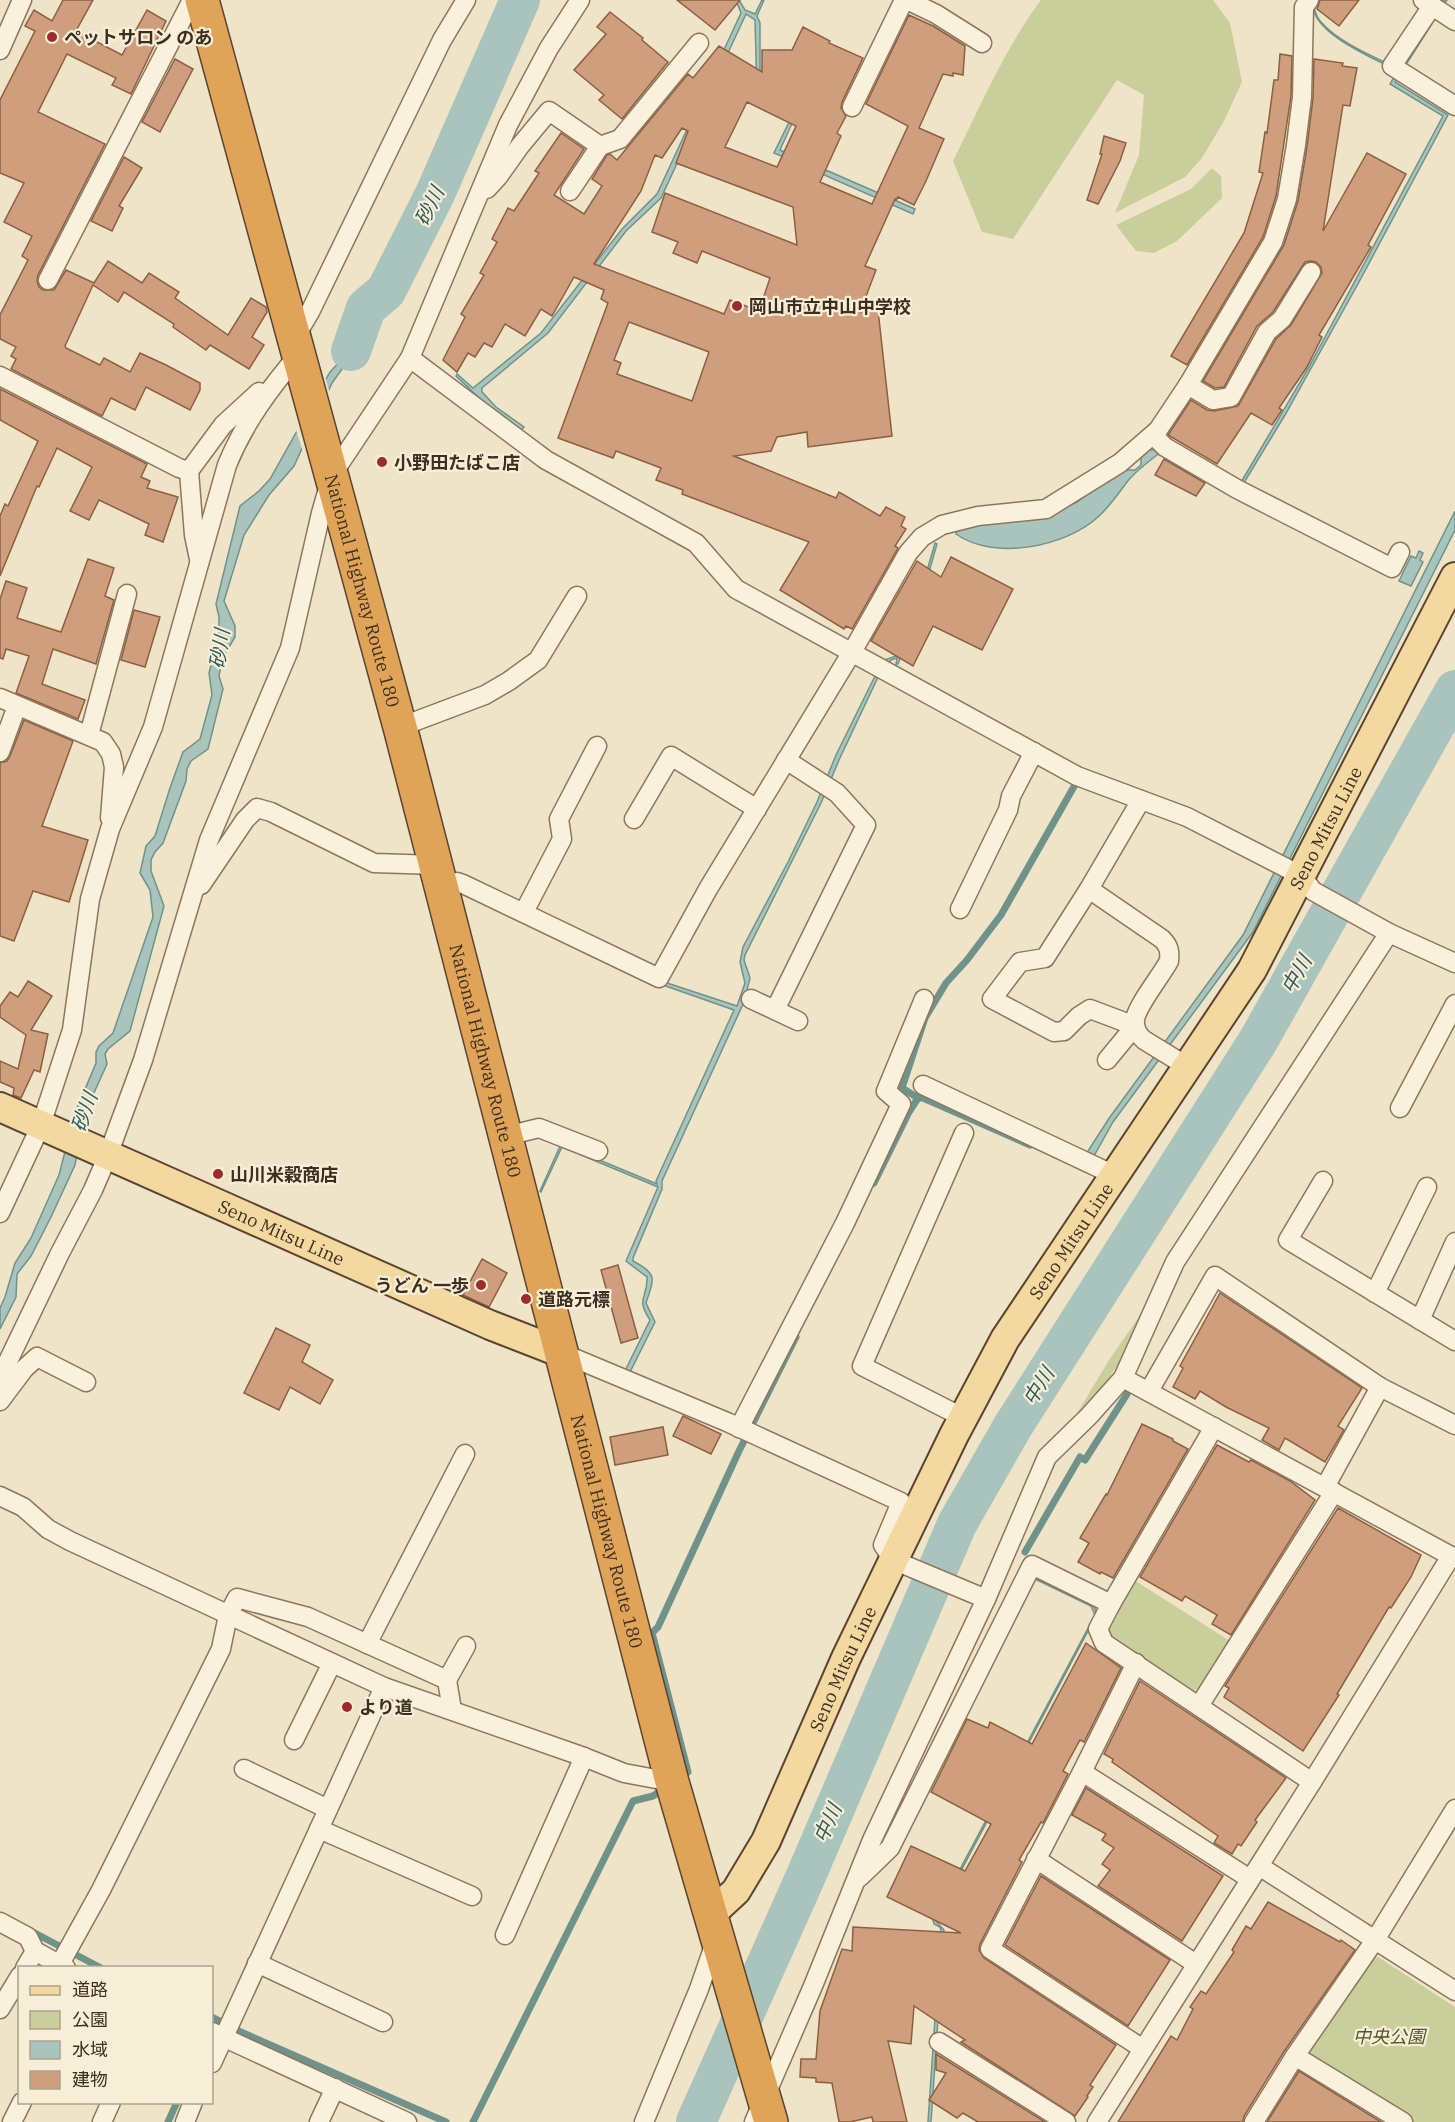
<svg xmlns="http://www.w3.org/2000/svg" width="1455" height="2122" font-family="'IBM Plex Serif','Noto Sans JP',serif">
  <rect width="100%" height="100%" fill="#f0e4c8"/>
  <g fill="#c9cf9b">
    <path d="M1041,0H1213L1230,23L1242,82L1224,121L1202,158L1185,177L1115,213L1139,155L1144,95L1117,80L1013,239L982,232L953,161C980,107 1005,48 1041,0Z"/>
    <polygon points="1212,168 1221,176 1222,198 1177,241 1154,253 1136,251 1116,225 1191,189"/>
    <polygon points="1143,1311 1131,1345 1084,1415 1067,1430 1109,1360"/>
    <polygon points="1134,1580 1230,1641 1199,1689 1189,1691 1111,1639 1108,1632"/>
    <polygon points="1378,1957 1455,2007 1455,2122 1413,2122 1310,2058 1309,2048 1366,1961"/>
  </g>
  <g fill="#a9c4bc" stroke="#6f938a" stroke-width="1.5">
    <polygon points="736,0 739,0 745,10 755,14 762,0 764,0 757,16 760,23 760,91 799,108 780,150 915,209 913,214 774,153 794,112 757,94 755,20 746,14 661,198 626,231 548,333 482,388 482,392 496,407 524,427 521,431 495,413 456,376 457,374 473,388 541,333 622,229 657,194 741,13"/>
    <path d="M1443,0H1447L1395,82L1448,115L1359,282L1285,415L1242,486L1240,484L1309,367L1443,116L1390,84L1398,71C1375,59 1313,34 1313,5C1315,10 1316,17 1321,22C1339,43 1375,57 1399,69Z"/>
    <polygon points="366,292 373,305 366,323 362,341 332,383 294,466 269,495 244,535 224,601 235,626 235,637 222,659 219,676 223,689 208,749 191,761 187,769 186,781 163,843 155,852 151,860 151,871 164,906 130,1031 108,1049 105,1054 107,1064 84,1115 75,1165 51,1217 31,1256 17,1274 16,1297 0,1329 0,1308 5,1297 15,1263 31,1238 59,1175 75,1113 96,1063 96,1052 99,1046 113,1033 153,917 150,890 140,873 146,846 155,836 170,788 183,752 200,739 212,695 209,673 219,633 219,617 216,604 240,506 259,491 270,479 330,372 350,351 354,311"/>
    <path d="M1157,449L1162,451C1150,461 1136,470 1127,482C1118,494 1110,506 1098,517C1065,547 994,561 956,534V532L973,526L1056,511L1077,502L1114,474L1122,470H1135L1141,465V455L1148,450Z"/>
    <polygon points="1455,511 1455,530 1253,932 1113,1122 1085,1172 1077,1168 1110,1117 1243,935"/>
    <path d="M935,543L937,544L918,611L898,664H896L897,658L891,660L880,673L839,760L821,803L745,955L744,960L750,978L744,1002L662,1181V1189L633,1258V1261C658,1274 654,1278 646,1303L655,1322L629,1374L623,1375L650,1320C635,1297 648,1299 647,1277L626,1261L658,1187L562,1147L541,1192L540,1191L561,1144L657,1184L656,1181L734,1010L657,983L658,980L737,1006L745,983L740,962L743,947L788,862L817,802L836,755L877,672L884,660L899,655L916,609Z"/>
    <polygon points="1419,551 1423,553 1420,560 1423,562 1411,586 1399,581 1411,556 1416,558"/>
    <polygon points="1038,1579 1093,1604 1097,1614 935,1920 944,1930 931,2122 928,2122 941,1930 940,1927 934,1924 933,1920 1095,1615 1091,1606 1037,1580"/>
  </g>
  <polygon fill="#f0e4c8" points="325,376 330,394 304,455 295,427"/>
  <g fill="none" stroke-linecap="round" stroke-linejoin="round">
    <g stroke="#6f938a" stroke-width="7">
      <polyline points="918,1098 902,1088 925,1018 946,983 967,960 1001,915 1076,783"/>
      <polyline points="874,1183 909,1112 918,1098 923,1098 1030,1145"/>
      <polyline points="1025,1552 1080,1457 1085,1460 1127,1394"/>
      <polyline points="684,1774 688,1772 652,1633 658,1627 739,1451 796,1337"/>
      <polyline points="29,1930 101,1968"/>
      <polyline points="212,2017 241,2032 446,2122"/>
      <polyline points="168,2122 177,2102"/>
      <polyline points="473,2122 633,1801 653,1796 659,1792"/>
    </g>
    <g stroke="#a9c4bc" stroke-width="40">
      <polyline points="351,351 366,308 386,291 435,194 520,0"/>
      <polyline points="696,2122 805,1878 957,1524 1013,1426 1258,1041 1455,690"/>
    </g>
  </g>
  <g fill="#cf9f7d" stroke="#8d5f41" stroke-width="1.5" fill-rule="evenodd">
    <polygon points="63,0 93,0 76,31 122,55 147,10 166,21 131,94 112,85 116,78 67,54 38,112 105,144 38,275 37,281 39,287 43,290 54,290 66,270 94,283 108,261 142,283 149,273 179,292 175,298 228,335 251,298 266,307 267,312 252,337 264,345 249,369 210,345 206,350 173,327 174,324 124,292 118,302 93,285 65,346 66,348 100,365 104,358 130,372 140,353 166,365 200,383 200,390 190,410 146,387 135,410 111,398 102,416 11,369 16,359 11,356 16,347 0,339 0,315 28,260 22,256 32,236 4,222 24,183 0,173 0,100 35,31 25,26 34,10 52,21"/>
    <polygon points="677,0 740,0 715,30"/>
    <polygon points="1320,0 1359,0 1339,26 1317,9"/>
    <polygon points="610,12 643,38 642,40 668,62 622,119 599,100 604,95 574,70 606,34 597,27"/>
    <path d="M909,15L933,26L965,46L963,75L953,73V76L943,74L919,128L944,139L926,181L914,205L898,197L896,200L895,199L865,266L876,270L860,312L878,310L892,436L808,447L807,432L777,437L771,451L734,456L836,498L839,492L880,516L886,507L905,517L901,526L906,529L895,546L898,548L852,629L846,626L844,629L780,590L809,542L682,494L683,490L656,480L661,468L616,451L613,458L558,438L608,303L601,299L604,290L574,277L552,316L541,309L525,336L505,324L492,347L484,343L475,357L468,353L457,372L443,360L465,317L461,314L484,275L480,273L497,242L492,239L508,208L514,211L539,173L535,171L561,133L584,149L554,195L584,214L602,186L592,179L607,155L610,154L617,160L688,74L693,78L719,46L762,72V50H792L803,27L830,41L829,43L863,58L842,102L841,108L846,116L837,133L841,136L820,182L872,204L908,126L866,104ZM747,102L796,126L777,167L725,147ZM682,128L688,131L676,163L793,207L797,245L665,193L652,232L678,242L673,253L697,263L702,251L770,278L759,311L730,300L724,314L594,264L641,191L655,155L662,158ZM629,322L709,352L692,401L617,374L621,363L614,360Z"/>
    <polygon points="1280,54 1292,56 1291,96 1276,196 1263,237 1187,365 1171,356 1244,233 1263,173 1259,172 1265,132 1267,133 1274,80 1278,80"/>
    <polygon points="175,59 193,69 160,132 142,122"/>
    <polygon points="1314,59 1343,63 1342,66 1357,68 1350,106 1343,105 1323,231 1367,153 1406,174 1368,245 1371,247 1319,335 1322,337 1307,367 1279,408 1282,410 1272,425 1251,413 1217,464 1168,435 1191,400 1207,410 1214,411 1238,406 1276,339 1291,325 1322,273 1321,267 1316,262 1311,261 1305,262 1273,312 1257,326 1224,387 1215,388 1203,381 1284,245 1298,201 1307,147 1313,98"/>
    <polygon points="1104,136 1126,143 1120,161 1098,204 1087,200 1102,154 1100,154"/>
    <polygon points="124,157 142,168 119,206 123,208 112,231 91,221"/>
    <polygon points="0,389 147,464 141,477 150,481 147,488 178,497 163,542 145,535 149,524 99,500 89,520 70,511 92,467 57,448 39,487 37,486 0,576 0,516 5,504 8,506 38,441 0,420"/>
    <polygon points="1164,459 1205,483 1196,496 1155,475"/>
    <polygon points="951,557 1013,589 982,650 933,626 913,666 871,641 917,561 941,577"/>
    <polygon points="88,559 114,568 105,596 114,600 96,664 53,649 42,684 85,700 78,719 16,693 29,656 6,649 3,659 0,658 0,599 6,581 27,588 17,618 61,632"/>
    <polygon points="134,610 160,617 145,667 121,660"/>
    <polygon points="24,720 73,741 42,826 88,840 69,902 33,891 14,941 0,936 0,763 7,761 10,756"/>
    <polygon points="28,981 52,996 31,1030 48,1034 40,1072 34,1070 21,1098 13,1095 14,1088 0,1082 0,1061 18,1069 26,1035 0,1017 0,1006 10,992 18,997"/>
    <polygon points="482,1259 507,1273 489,1307 463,1295"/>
    <polygon points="618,1265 638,1338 621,1343 601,1270"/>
    <polygon points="1220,1293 1362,1388 1338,1426 1344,1430 1325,1462 1285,1438 1279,1450 1262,1440 1269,1428 1226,1407 1200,1391 1195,1399 1173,1387 1183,1368 1180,1366"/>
    <polygon points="276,1328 310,1345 302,1362 333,1380 320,1404 290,1387 279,1410 244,1393"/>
    <polygon points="683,1416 721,1434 711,1454 673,1436"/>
    <polygon points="1142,1424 1173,1439 1173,1441 1188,1449 1113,1578 1101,1572 1100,1574 1078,1562 1089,1543 1080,1538 1106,1494 1107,1495"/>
    <polygon points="663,1427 668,1455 615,1465 610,1437"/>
    <polygon points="1217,1445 1249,1462 1251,1460 1290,1481 1315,1500 1231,1635 1212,1624 1217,1615 1185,1596 1182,1601 1140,1577"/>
    <polygon points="1338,1508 1421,1555 1411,1577 1391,1608 1389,1607 1337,1694 1339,1695 1303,1751 1224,1697 1229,1688 1225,1686"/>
    <polygon points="1086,1643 1121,1668 1084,1742 1080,1740 1063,1771 1068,1774 1043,1823 1041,1822 1019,1860 1022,1862 980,1944 979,1950 984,1958 1116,2045 1090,2085 1093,2087 1087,2096 1088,2097 1075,2116 961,2042 965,2040 914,2006 911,2044 888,2041 907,2122 873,2122 872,2117 850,2122 839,2122 832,2083 816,2082 816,2078 800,2077 801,2059 816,2059 820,2011 842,1949 852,1951 853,1927 961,1933 887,1897 911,1846 965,1871 991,1824 931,1792 967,1719 988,1728 990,1722 1032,1744"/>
    <polygon points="1140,1681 1286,1778 1255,1820 1257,1822 1241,1846 1238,1844 1232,1854 1214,1843 1218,1836 1112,1762 1113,1759 1104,1754"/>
    <polygon points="1086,1788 1223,1876 1182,1941 1098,1886 1110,1870 1102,1864 1114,1848 1102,1840 1106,1834 1072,1815"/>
    <polygon points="1041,1876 1170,1960 1128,2026 1005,1945"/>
    <polygon points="1268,1902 1340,1942 1341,1940 1355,1950 1285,2050 1244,2116 1243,2122 1118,2122 1171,2036 1177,2040 1193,2009 1190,2007 1201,1991 1206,1994 1234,1952 1232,1950 1246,1926 1251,1929"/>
    <polygon points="936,2054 1045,2122 978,2122 963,2113 957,2118 929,2100 946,2073 936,2070"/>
    <polygon points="1299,2071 1381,2122 1267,2122"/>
  </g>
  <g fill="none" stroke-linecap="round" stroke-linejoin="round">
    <g stroke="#8d765c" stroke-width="21">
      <g id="street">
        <polyline points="907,0 936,14 982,43"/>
        <polyline points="1423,0 1455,21"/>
        <polyline points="1432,6 1392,66 1455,106"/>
        <polyline points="0,50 22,0"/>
        <polyline points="852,107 904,0"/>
        <polyline points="487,189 498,177 520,146 549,111 600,146 620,139 699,43"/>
        <polyline points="570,191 600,146"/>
        <polyline points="48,280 192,0"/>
        <polyline points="294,339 310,312 442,40 466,0"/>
        <polyline points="410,358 508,125 549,48 580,0"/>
        <polyline points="0,376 179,468 189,471"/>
        <polyline points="1188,385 1213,400 1231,397 1267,332 1282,319 1311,272"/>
        <polyline points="1153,435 1165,447 1237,489 1392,568 1400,552"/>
        <polyline points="199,559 194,535 189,471 223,425 259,392"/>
        <polyline points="0,698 103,742 111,754 114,767 110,818"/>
        <polyline points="400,727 485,695 509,681 538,660 577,596"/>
        <polyline points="89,735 127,594"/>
        <polyline points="0,752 17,706"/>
        <polyline points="634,819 671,756 757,809"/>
        <polyline points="201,885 245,820 257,808 271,812 374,863 437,865"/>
        <polyline points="442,885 457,882 463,884 659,978 708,889 852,652 908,553 922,537 942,525 978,516 1046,509 1120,463 1158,430 1188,385 1273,242 1287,199 1296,145 1302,97 1304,7 1309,0"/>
        <path d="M1089,889L1162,939C1169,946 1170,951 1169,961C1161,976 1138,1004 1135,1019C1134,1028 1138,1035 1144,1040L1188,1067"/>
        <polyline points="960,909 1008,810 1011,796 1034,752"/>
        <polyline points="524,912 562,839 559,819 597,746"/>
        <polyline points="751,999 798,1021"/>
        <polyline points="775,1010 866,825 837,793 786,760"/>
        <polyline points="1107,1060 1135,1026 1090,1009 1079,1016 1064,1031 1054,1032 992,999 1020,962 1045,958 1089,889 1141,800"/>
        <polyline points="923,1085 1114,1175"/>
        <polyline points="1400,1108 1455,1004"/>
        <polyline points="506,1136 539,1128 598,1151"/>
        <polyline points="1323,1181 1288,1240 1455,1341"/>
        <path d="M0,1213L41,1125L72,1030L90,899L110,829L153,727L227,465C244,423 270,388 299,354"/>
        <polyline points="1375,1293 1427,1187"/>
        <polyline points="1420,1320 1455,1242"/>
        <polyline points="562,1353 727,1422 901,1502 883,1545 893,1560 986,1599"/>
        <polyline points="0,1378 60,1253 93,1190 108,1155 143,1060 209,840 290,648 321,513 332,475 410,358 546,460 696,543 736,589 1077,776 1187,817 1302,876 1313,891 1389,933 1455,963"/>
        <polyline points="1123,1378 1451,1556"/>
        <polyline points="1149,1391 1215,1276 1380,1387 1455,1425"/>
        <polyline points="0,1401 24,1369 37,1357 86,1382"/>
        <polyline points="964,1418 862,1366 964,1133"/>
        <polyline points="1214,1427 1111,1604 1098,1629 1104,1643 1312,1782"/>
        <polyline points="739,1428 845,1223 901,1104 886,1091 924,999"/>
        <polyline points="1325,1487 1380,1387"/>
        <polyline points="0,1496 23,1507 48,1529 70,1541 384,1687 584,1757 624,1773 672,1782"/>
        <polyline points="367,1644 465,1454"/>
        <polyline points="1136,1663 1082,1772 990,1949 1143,2049"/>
        <polyline points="447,1680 466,1646"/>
        <polyline points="1199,1706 1334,1492"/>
        <polyline points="294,1740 332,1663"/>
        <polyline points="244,1769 328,1809"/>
        <polyline points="1082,1772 1250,1879"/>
        <polyline points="319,1829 472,1896"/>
        <polyline points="1036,1859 1196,1964"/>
        <polyline points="1259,1866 1455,1991"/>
        <polyline points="860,1877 890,1848 1032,1565 1111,1604"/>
        <polyline points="0,1922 28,1937 35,1951"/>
        <polyline points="505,1935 584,1757"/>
        <polyline points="257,1963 383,2022"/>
        <polyline points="60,1964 101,1890 221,1649 228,1615 237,1598 308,1617 447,1680 452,1710"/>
        <polyline points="25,1968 35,1951 66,1968"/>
        <polyline points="0,2009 20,1976"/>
        <polyline points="212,2032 407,2122"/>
        <polyline points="939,2042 1066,2122"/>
        <polyline points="1295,2056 1403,2122"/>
        <polyline points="212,2063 384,1687"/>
        <polyline points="12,2122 22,2102"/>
        <polyline points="102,2122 111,2102"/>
        <polyline points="185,2122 193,2102"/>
        <polyline points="319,2122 335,2088"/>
        <polyline points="644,2122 699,1989 716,1940"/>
        <polyline points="754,2122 813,1986 872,1840 986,1599 1047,1457 1089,1416 1123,1378 1175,1262 1389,933"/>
        <polyline points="1097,2122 1312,1782 1451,1556 1455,1558"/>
        <polyline points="1254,2122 1295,2056 1375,1940 1455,1809"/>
      </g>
    </g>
    <g stroke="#5b4430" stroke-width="32">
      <g id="primary">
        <path id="s1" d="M0,1107L490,1325L562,1353"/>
        <path id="s2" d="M710,1915L736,1891L766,1841L846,1658L954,1435L1005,1339L1252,970L1455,577"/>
      </g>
    </g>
    <g stroke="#5b4430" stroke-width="36">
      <g id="highway">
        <path id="s3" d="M202,0L400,727L672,1782L771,2122"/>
      </g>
    </g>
    <use href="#street" stroke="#faf1dc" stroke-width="18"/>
    <use href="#primary" stroke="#f3d9a0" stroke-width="28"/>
    <use href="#highway" stroke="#e0a458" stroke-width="33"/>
  </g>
  <g fill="#9e2a2b" stroke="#f7eed8" stroke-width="2">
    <circle cx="52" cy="37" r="6"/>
    <circle cx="737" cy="306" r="6"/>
    <circle cx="382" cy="462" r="6"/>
    <circle cx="218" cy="1174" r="6"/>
    <circle cx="481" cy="1285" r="6"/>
    <circle cx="526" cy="1299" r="6"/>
    <circle cx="347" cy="1707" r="6"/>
  </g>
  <g text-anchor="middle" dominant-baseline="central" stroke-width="4.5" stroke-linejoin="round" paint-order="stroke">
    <g font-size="18" font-weight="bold" fill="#3d2e20" stroke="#f7eed8" text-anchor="start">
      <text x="64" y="37">ペットサロン のあ</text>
      <text x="749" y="306">岡山市立中山中学校</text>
      <text x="394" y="462">小野田たばこ店</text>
      <text x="230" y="1174">山川米穀商店</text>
      <text x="469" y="1285" text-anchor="end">うどん 一歩</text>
      <text x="538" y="1299">道路元標</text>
      <text x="359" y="1707">より道</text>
    </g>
    <g font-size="18" fill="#3d2e20" stroke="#f7eed8">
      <text stroke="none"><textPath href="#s3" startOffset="612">National Highway Route 180</textPath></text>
      <text stroke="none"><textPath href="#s2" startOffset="1254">Seno Mitsu Line</textPath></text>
      <text stroke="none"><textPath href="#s3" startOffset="1098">National Highway Route 180</textPath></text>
      <text stroke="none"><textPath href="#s1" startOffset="308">Seno Mitsu Line</textPath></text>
      <text stroke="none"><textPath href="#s2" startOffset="768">Seno Mitsu Line</textPath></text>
      <text stroke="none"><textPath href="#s3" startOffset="1584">National Highway Route 180</textPath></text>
      <text stroke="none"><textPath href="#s2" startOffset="282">Seno Mitsu Line</textPath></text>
    </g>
    <g font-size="18" font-style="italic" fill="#4d5a26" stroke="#f7eed8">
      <text x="1389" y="2036">中央公園</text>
    </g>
    <g font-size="20" font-style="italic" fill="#2f5d5a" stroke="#f7eed8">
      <text transform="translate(429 206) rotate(-64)">砂川</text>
      <text transform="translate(219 649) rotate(-82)">砂川</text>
      <text transform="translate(1296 974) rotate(-61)">中川</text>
      <text transform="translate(84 1112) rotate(-71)">砂川</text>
      <text transform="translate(1038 1386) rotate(-58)">中川</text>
      <text transform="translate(827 1823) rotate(-66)">中川</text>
    </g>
  </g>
  <rect x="18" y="1966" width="195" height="138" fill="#f7eed8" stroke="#ada18e" stroke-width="1.5"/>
  <rect x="30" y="1986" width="30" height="9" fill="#f3d9a0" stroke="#ada18e" stroke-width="1.5"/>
  <text x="72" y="1996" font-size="18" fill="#3d2e20">道路</text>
  <rect x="30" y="2011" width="30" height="18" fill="#c9cf9b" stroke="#ada18e" stroke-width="1.5"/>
  <text x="72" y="2026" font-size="18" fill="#3d2e20">公園</text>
  <rect x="30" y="2041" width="30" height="18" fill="#a9c4bc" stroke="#ada18e" stroke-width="1.5"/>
  <text x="72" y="2056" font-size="18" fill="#3d2e20">水域</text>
  <rect x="30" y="2071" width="30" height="18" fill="#cf9f7d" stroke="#ada18e" stroke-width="1.5"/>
  <text x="72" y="2086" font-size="18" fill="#3d2e20">建物</text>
</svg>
